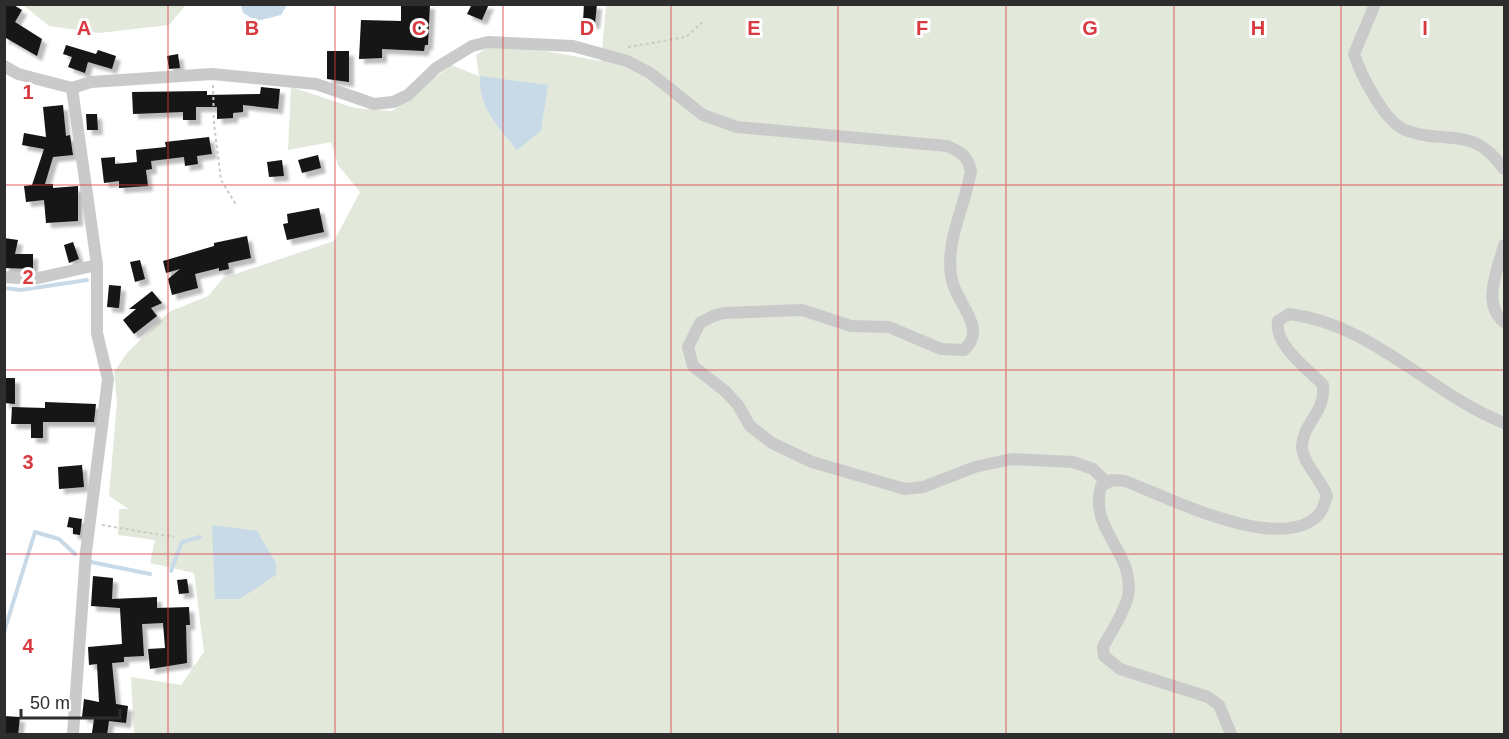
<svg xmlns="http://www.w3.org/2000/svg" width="1509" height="739" font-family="Arial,sans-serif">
  <defs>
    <filter id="shadow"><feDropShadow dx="5" dy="5" stdDeviation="1.5" flood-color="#0004"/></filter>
  </defs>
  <rect width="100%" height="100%" fill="#fff"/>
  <g fill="#e2e9db">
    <polygon points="23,5 186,5 169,25 99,33 49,26"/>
    <polygon points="606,5 1504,5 1504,734 134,734 131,677 181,685 204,652 194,573 150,563 155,540 118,535 119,509 129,509 109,496 117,401 114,372 127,353 169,312 208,296 223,278 334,241 360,192 338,165 331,142 288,150 291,87 355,108 392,111 451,65 479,76 476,55 496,42 601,61"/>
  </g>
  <g fill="#c8dae8">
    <polygon points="241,5 241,4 287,5 281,15 257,21 243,13"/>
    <path d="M480,76L548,85L541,131L517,150C499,128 478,107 480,76Z"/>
    <polygon points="212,525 257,531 276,563 276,575 240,599 215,599"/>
  </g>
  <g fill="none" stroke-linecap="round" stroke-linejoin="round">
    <g stroke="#c8dae8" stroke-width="4">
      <polyline points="4,288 21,290 87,280"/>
      <polyline points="91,562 150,574"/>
      <polyline points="171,571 182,542 200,537"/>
      <polyline points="4,632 35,532 59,539 75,554"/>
    </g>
  </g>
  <g fill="#141414" filter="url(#shadow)">
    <polygon points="4,4 12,4 22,10 15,22 42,39 37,56 6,38 4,40"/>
    <polygon points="401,4 430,4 428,45 425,45 424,51 382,49 382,58 359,59 361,20 401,21"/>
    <polygon points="472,4 489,4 482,20 467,14"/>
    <polygon points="584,4 597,4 595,24 583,22"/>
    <polygon points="66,45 96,54 98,50 116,56 112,69 88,62 85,73 68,67 72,57 63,54"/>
    <polygon points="327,51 349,51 349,82 327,79"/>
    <polygon points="178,54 180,68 169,69 167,56"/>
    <polygon points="261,87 280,89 278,109 243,105 243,112 233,113 233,118 217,119 217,107 196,107 196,120 183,120 183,112 133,114 132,92 207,91 207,95 260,94"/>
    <polygon points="63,105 66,136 70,135 73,155 53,157 45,184 53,184 53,188 78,186 78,221 46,223 44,200 26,202 24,186 32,185 44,149 22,145 24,133 46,137 43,107"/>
    <polygon points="86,114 97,114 98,130 87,130"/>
    <polygon points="209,137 212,154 197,156 198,164 185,166 184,157 151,161 152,169 146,170 148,186 119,188 119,181 104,183 101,158 115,157 115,164 137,162 136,150 166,147 165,142"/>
    <polygon points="318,155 321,168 302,173 298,160"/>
    <polygon points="282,160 284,176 269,177 267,162"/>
    <polygon points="319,208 324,232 287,240 283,224 288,223 287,214"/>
    <polygon points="247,236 251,258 228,263 229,269 219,271 219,268 195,274 198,288 172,295 168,279 180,269 166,273 163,261 214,246 214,243"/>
    <polygon points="4,238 18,240 15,254 33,254 33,269 4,268"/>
    <polygon points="73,242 79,259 69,263 64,245"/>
    <polygon points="140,260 145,279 135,282 130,262"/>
    <polygon points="109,285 121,286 119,308 107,307"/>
    <polygon points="152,291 162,303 151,308 157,316 134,334 123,320 136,309 129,309"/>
    <polygon points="4,378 15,378 15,404 4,403"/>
    <polygon points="45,402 96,404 94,422 43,422 43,438 31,438 31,424 11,424 12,407 45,408"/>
    <polygon points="82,465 84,487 59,489 58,467"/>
    <polygon points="69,517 82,519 80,535 73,534 73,528 67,527"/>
    <polygon points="93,576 113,578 112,599 157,597 157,608 189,607 190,625 186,625 187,663 150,669 148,649 165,648 163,623 142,624 144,656 124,657 124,662 112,663 116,704 128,706 126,723 109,721 107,735 92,733 94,719 82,717 84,699 99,702 97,664 89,665 88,647 122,644 120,608 91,606"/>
    <polygon points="187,579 189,593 179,594 177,580"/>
    <polygon points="4,716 20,717 18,735 4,735"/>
  </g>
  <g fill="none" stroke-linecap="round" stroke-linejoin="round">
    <g stroke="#cacaca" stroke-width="2" stroke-dasharray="3 3" stroke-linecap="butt">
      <polyline points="628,47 686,37 704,21"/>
      <polyline points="213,85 214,124 221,180 237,206"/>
      <polyline points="102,525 174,537"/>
    </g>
    <g stroke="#cacaca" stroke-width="12">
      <path d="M1375,4L1354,54C1361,75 1384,121 1405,130C1447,146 1471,123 1504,169"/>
      <path d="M4,66L18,74L72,88L91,82L212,74L316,84L374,104L393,102L408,95L436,68L472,46L488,42L573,46L627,61L650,73L703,115L737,127L947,146C961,152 967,155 971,171C965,207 942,247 953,284C960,307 987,329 964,350L941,349L889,327L851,326L802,310L724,313L713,316L700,323L688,347L693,366L725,391L738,405L750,426L772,443L812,462L905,489L923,487L975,467L1012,459L1073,462L1093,469L1107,483"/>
      <polyline points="72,88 97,265 97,333 108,379 86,552 73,734"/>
      <path d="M1504,245C1498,270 1481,303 1504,322"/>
      <polyline points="4,277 34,279 97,265"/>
      <path d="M1231,734L1219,705L1208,697L1120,669L1104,656L1103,647C1111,632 1124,613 1128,596C1136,553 1088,530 1101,486L1112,480L1125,481C1167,497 1284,557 1320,513C1323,509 1325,501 1327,496C1322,480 1302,463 1302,446C1303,422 1326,413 1323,385C1308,369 1274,345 1278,321L1289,314C1373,324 1429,393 1504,423"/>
    </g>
  </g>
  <path fill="none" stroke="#d83a40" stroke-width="1.5" stroke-opacity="0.55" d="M168,4V734M335,4V734M503,4V734M671,4V734M838,4V734M1006,4V734M1174,4V734M1341,4V734M4,185H1504M4,370H1504M4,554H1504"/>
  <g font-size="20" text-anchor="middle" font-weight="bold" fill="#d83a40" stroke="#fff" stroke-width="6" stroke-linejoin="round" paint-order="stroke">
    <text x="84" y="35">A</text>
    <text x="252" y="35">B</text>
    <text x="419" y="35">C</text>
    <text x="587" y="35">D</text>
    <text x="754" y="35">E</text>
    <text x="922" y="35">F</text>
    <text x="1090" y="35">G</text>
    <text x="1258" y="35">H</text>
    <text x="1425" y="35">I</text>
    <text x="28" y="99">1</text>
    <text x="28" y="284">2</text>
    <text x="28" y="469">3</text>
    <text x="28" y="653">4</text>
  </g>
  <rect width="1509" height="739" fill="none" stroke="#2d2d2d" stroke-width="12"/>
  <path d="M21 709v9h99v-9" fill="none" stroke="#2d2d2d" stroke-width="3"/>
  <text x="30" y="709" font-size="18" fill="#2d2d2d" stroke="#ffffff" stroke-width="4.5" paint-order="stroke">50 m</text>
</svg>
